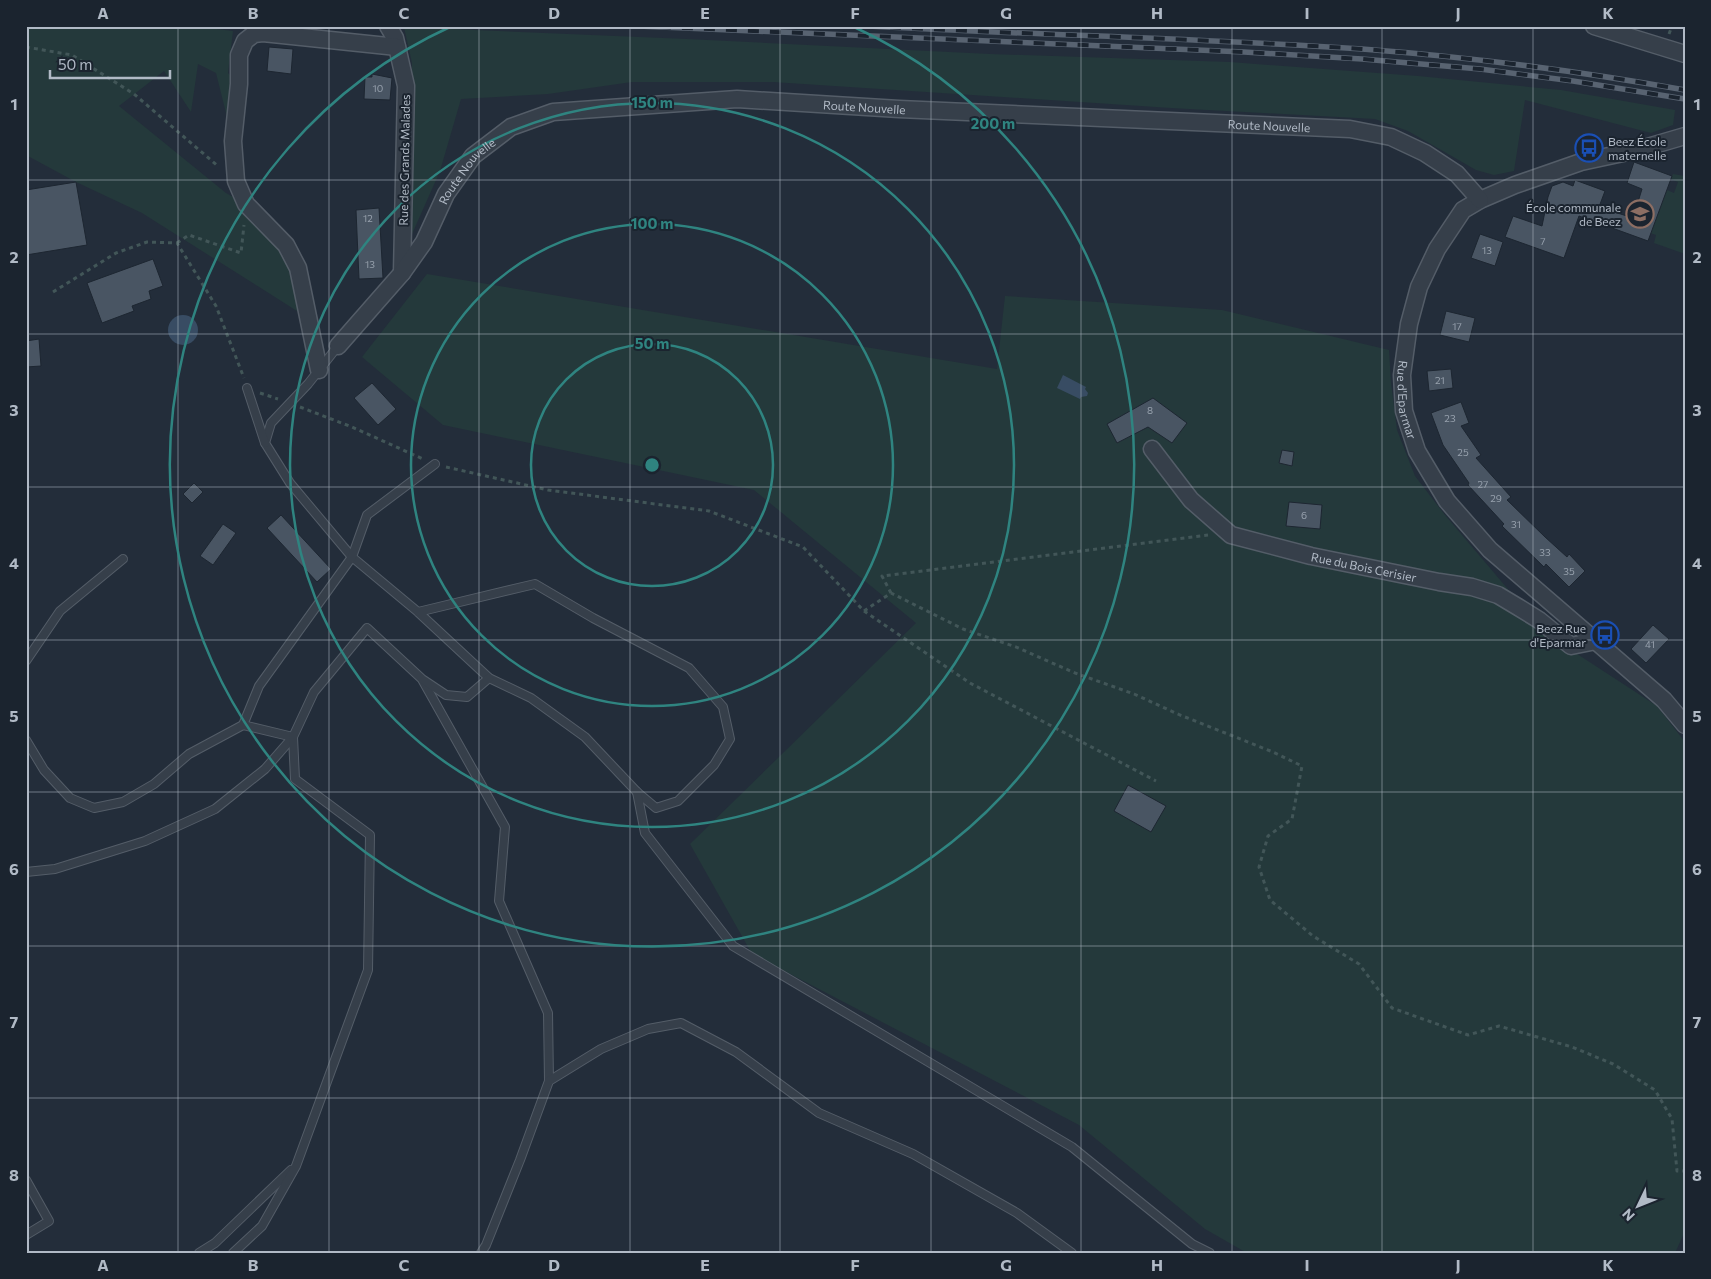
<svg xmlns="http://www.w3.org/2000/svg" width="1711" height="1279" font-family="Commissioner,sans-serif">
  <rect width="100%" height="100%" fill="#232d3a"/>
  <g fill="#24393b">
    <polygon points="26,26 193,26 233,31 228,73 239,84 233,141 216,73 198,64 191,112 164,71 119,106 226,193 246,204 286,245 308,318 142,213 76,182 26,155"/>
    <polygon points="404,27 687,39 990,54 1230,62 1418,76 1561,90 1675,110 1673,125 1651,133 1525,100 1514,171 1494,175 1476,170 1408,131 1375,119 1171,108 773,82 632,82 548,94 461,99 440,171 408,243 412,63"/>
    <polygon points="1673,174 1685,176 1685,254 1654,243 1656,235 1650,233 1667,190 1674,193 1678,182 1671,179"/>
    <polygon points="427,274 997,369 1005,296 1222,310 1389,350 1391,383 1397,430 1415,476 1445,515 1545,633 1657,706 1685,742 1685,1231 1675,1253 1247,1253 1205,1229 1079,1125 752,954 690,844 916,623 754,490 443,425 362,357"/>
  </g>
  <g fill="#384c63">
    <circle cx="183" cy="330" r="15"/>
    <polygon points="1063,375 1086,387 1085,389 1088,393 1087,396 1081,397 1080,399 1057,388"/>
  </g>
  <g fill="#495563" stroke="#1d2631">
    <polygon points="269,47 293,49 291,74 267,71"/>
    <polygon points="372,74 392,78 390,100 364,99 365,77 372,77"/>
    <polygon points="1634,162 1672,176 1648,241 1579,216 1564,258 1505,237 1513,216 1542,226 1548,197 1552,186 1563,182 1573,186 1575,180 1605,191 1599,207 1633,218 1642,189 1627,183"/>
    <polygon points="76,182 87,245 26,255 26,190"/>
    <polygon points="379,208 383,278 359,279 356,210"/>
    <polygon points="1480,234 1503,242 1495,266 1471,258"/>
    <polygon points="153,259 163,286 149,291 151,299 132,306 134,311 102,323 87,283"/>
    <polygon points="1446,311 1475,318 1469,342 1440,335"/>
    <polygon points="39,339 41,366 26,367 26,341"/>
    <polygon points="1451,369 1453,388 1429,391 1427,371"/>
    <polygon points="372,383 396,409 378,425 354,398"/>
    <polygon points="1153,398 1187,423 1172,443 1148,427 1117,443 1107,424"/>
    <polygon points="1461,402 1469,423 1461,426 1481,455 1476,458 1511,497 1507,500 1545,537 1567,557 1569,554 1585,571 1569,587 1546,564 1544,567 1502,526 1504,524 1468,485 1469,483 1443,445 1431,413"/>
    <polygon points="1282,450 1294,452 1292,466 1279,463"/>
    <polygon points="194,483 203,492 192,503 183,494"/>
    <polygon points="1289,502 1322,505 1320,529 1286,526"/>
    <polygon points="281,515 331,569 317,582 267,528"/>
    <polygon points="223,524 236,533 213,565 200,556"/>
    <polygon points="1653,625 1669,639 1646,663 1631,649"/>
    <polygon points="1128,785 1166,806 1151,832 1114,811"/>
  </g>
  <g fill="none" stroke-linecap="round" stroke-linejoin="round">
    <g stroke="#545d68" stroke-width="10">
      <g id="service">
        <polyline points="338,346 308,384 271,423 265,443 290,483 352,557 418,612 489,678 531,698 585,737 637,792 656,808 678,801 714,765 730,739 723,707 689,668 593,618 535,584 418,612"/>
        <polyline points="247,388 265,443"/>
        <polyline points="26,661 60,611 123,559"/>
        <polyline points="423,681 505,827 499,901 548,1013 549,1081"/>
        <polyline points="243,725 259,686 352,557 367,515 435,464"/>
        <polyline points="26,740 44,770 70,798 94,808 123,802 154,784 189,754 243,725 293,737 265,769 215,809 145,841 55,869 26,872"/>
        <polyline points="637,792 645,833 733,946 1072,1147 1192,1244 1210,1253"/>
        <polyline points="26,1180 49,1221 26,1235"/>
        <polyline points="199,1253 215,1243 291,1170"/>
        <polyline points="233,1253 262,1226 296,1166 368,970 370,835 295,779 293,737 314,692 367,628 422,679 446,695 467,697 489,678"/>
        <polyline points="481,1253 486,1245 520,1160 549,1081 601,1049 648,1029 681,1023 736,1052 819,1113 913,1154 1017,1213 1072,1253"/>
      </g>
    </g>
    <g stroke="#545d68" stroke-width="19">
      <g id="minor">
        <polyline points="388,26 395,38 406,86 402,273"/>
        <polyline points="1594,26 1685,54"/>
        <path id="s1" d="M1685,136L1637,150L1581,162L1515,185L1480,200L1463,210L1437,249L1419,287L1409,324L1402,375L1404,411L1417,451L1447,501L1490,550L1664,700L1685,725"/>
        <path id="s2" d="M338,346L402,273L424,242L446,194L473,156L511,127L553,112L737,99L899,109L1350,129L1391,137L1425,153L1457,174L1480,200"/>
        <polyline points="319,370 298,268 286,245 246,204 236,181 233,141 239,84 239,55 245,41 254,34 263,33 397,47"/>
        <path id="s3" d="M1152,449L1191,500L1231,535L1311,556L1439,582L1472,587L1498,595L1518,607L1539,620L1571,646L1596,641"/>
      </g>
    </g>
    <g stroke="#425658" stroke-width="3" stroke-dasharray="4 4" stroke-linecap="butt">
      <polyline points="1669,34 1672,26"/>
      <polyline points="26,47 72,55 134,94 219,167"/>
      <polyline points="177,243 189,235 241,253 244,225"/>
      <polyline points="53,292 116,253 147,242 177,243 216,306 244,378"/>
      <polyline points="260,393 278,399"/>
      <polyline points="300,407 352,427 423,459"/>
      <polyline points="446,467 548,490 709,511 803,547 864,611 970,683 1156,781"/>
      <polyline points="891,593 882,576 1208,535"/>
      <polyline points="864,611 891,593 963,629 1016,647 1075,673 1134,694 1180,715 1273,752 1302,766 1292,819 1268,836 1259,867 1270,900 1313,936 1359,964 1392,1008 1468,1035 1499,1026 1572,1047 1613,1064 1655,1090 1672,1119 1677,1171 1685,1171"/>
    </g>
    <use href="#service" stroke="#363f4a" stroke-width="8"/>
    <use href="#minor" stroke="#363f4a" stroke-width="16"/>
    <g stroke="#586371" stroke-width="5.5">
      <g id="rail">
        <polyline points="638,26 1244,52 1362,59 1480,69 1573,81 1685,99"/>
        <path d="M868,26C1033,35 1197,38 1362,49C1470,57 1578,71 1685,90"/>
      </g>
    </g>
    <use href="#rail" stroke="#1b242f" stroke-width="4" stroke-dasharray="11" stroke-linecap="butt"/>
  </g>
  <path fill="none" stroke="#b1bac6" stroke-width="1" stroke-opacity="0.55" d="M178,26V1253M329,26V1253M479,26V1253M630,26V1253M780,26V1253M931,26V1253M1081,26V1253M1232,26V1253M1382,26V1253M1533,26V1253M26,180H1685M26,334H1685M26,487H1685M26,640H1685M26,792H1685M26,946H1685M26,1098H1685"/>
  <g fill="none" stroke="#2f8480" stroke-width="2.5">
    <circle cx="652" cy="465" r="121"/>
    <circle cx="652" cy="465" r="241"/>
    <circle cx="652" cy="465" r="362"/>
    <path d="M852 26A482 482 0 1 1 452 26"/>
  </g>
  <defs>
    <g id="bus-ring" transform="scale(1.4375)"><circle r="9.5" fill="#1b242f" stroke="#1a4fb4" stroke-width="1.5"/><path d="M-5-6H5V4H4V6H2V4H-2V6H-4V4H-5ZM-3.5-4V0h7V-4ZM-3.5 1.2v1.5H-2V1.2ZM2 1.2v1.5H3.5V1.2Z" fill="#1a4fb4"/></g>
    <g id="school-ring" transform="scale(1.4375)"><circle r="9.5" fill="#1b242f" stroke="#8d6e63" stroke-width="1.5"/><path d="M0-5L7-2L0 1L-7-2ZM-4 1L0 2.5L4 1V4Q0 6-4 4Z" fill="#8d6e63"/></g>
  </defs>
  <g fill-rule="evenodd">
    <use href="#bus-ring" x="1589" y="148"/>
    <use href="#school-ring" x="1640" y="214"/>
    <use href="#bus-ring" x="1605" y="635"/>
  </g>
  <g text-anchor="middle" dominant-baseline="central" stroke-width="4" stroke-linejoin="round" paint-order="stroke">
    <g font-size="10" fill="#97a1ad">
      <text x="378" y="88">10</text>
      <text x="368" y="218">12</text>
      <text x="1543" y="241">7</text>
      <text x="1487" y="250">13</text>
      <text x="370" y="264">13</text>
      <text x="1457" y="326">17</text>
      <text x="1440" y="380">21</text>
      <text x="1150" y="410">8</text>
      <text x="1450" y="418">23</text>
      <text x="1463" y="452">25</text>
      <text x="1483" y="484">27</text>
      <text x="1496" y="498">29</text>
      <text x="1304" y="515">6</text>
      <text x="1516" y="524">31</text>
      <text x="1545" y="552">33</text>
      <text x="1569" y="571">35</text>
      <text x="1650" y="644">41</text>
    </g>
    <g font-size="12" fill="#b1bac6" stroke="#1b242f">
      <text stroke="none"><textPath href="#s2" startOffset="639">Route Nouvelle</textPath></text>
      <text stroke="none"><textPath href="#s2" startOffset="1044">Route Nouvelle</textPath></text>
      <text transform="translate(404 160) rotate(-89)">Rue des Grands Malades</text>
      <text stroke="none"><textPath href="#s2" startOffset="219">Route Nouvelle</textPath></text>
      <text stroke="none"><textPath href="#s1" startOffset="439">Rue d'Eparmar</textPath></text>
      <text stroke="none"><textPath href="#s3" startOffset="254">Rue du Bois Cerisier</textPath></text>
    </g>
    <g font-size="12" fill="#b1bac6" stroke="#1b242f" text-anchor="end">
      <text x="1608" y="141" text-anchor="start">Beez École<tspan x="1608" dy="14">maternelle</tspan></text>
      <text x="1621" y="207">École communale<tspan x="1621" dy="14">de Beez</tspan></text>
      <text x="1586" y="628">Beez Rue<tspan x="1586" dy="14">d'Eparmar</tspan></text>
    </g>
  </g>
  <circle cx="652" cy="465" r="8" fill="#2f8480" stroke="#1b242f" stroke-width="2.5"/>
  <g font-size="15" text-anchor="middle" font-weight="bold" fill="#2f8480" stroke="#1b242f" stroke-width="4" stroke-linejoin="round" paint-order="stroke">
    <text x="652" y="108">150 m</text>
    <text x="993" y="129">200 m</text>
    <text x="652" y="229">100 m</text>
    <text x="652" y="349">50 m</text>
  </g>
  <rect width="1711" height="1279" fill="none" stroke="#1b242f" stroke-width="55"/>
  <g transform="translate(1638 1206) rotate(227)" stroke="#1b242f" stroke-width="4" paint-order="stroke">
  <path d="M0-4L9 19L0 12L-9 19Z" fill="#b1bac6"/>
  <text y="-8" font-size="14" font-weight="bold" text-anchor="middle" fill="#b1bac6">N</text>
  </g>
  <path d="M50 70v8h120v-8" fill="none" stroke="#b1bac6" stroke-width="2.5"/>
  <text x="58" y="70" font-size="15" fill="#b1bac6" stroke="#1b242f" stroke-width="4" paint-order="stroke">50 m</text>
  <rect x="28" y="28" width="1656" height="1224" fill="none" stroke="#b1bac6" stroke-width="2"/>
  <g font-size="16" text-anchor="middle" font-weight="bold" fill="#b1bac6">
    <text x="103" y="19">A</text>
    <text x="253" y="19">B</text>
    <text x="404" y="19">C</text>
    <text x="554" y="19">D</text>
    <text x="705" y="19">E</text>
    <text x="855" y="19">F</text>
    <text x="1006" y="19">G</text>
    <text x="1157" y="19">H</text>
    <text x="1307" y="19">I</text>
    <text x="1458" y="19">J</text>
    <text x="1608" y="19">K</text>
    <text x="14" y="110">1</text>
    <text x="1697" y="110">1</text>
    <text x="14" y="263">2</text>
    <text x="1697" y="263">2</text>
    <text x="14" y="416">3</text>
    <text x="1697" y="416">3</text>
    <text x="14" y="569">4</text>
    <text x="1697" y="569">4</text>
    <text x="14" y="722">5</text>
    <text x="1697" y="722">5</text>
    <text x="14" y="875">6</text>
    <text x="1697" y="875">6</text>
    <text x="14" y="1028">7</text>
    <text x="1697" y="1028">7</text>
    <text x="14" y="1181">8</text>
    <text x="1697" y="1181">8</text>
    <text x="103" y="1271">A</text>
    <text x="253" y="1271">B</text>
    <text x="404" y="1271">C</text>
    <text x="554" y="1271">D</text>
    <text x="705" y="1271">E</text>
    <text x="855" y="1271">F</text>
    <text x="1006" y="1271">G</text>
    <text x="1157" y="1271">H</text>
    <text x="1307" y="1271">I</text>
    <text x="1458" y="1271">J</text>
    <text x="1608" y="1271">K</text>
  </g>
</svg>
